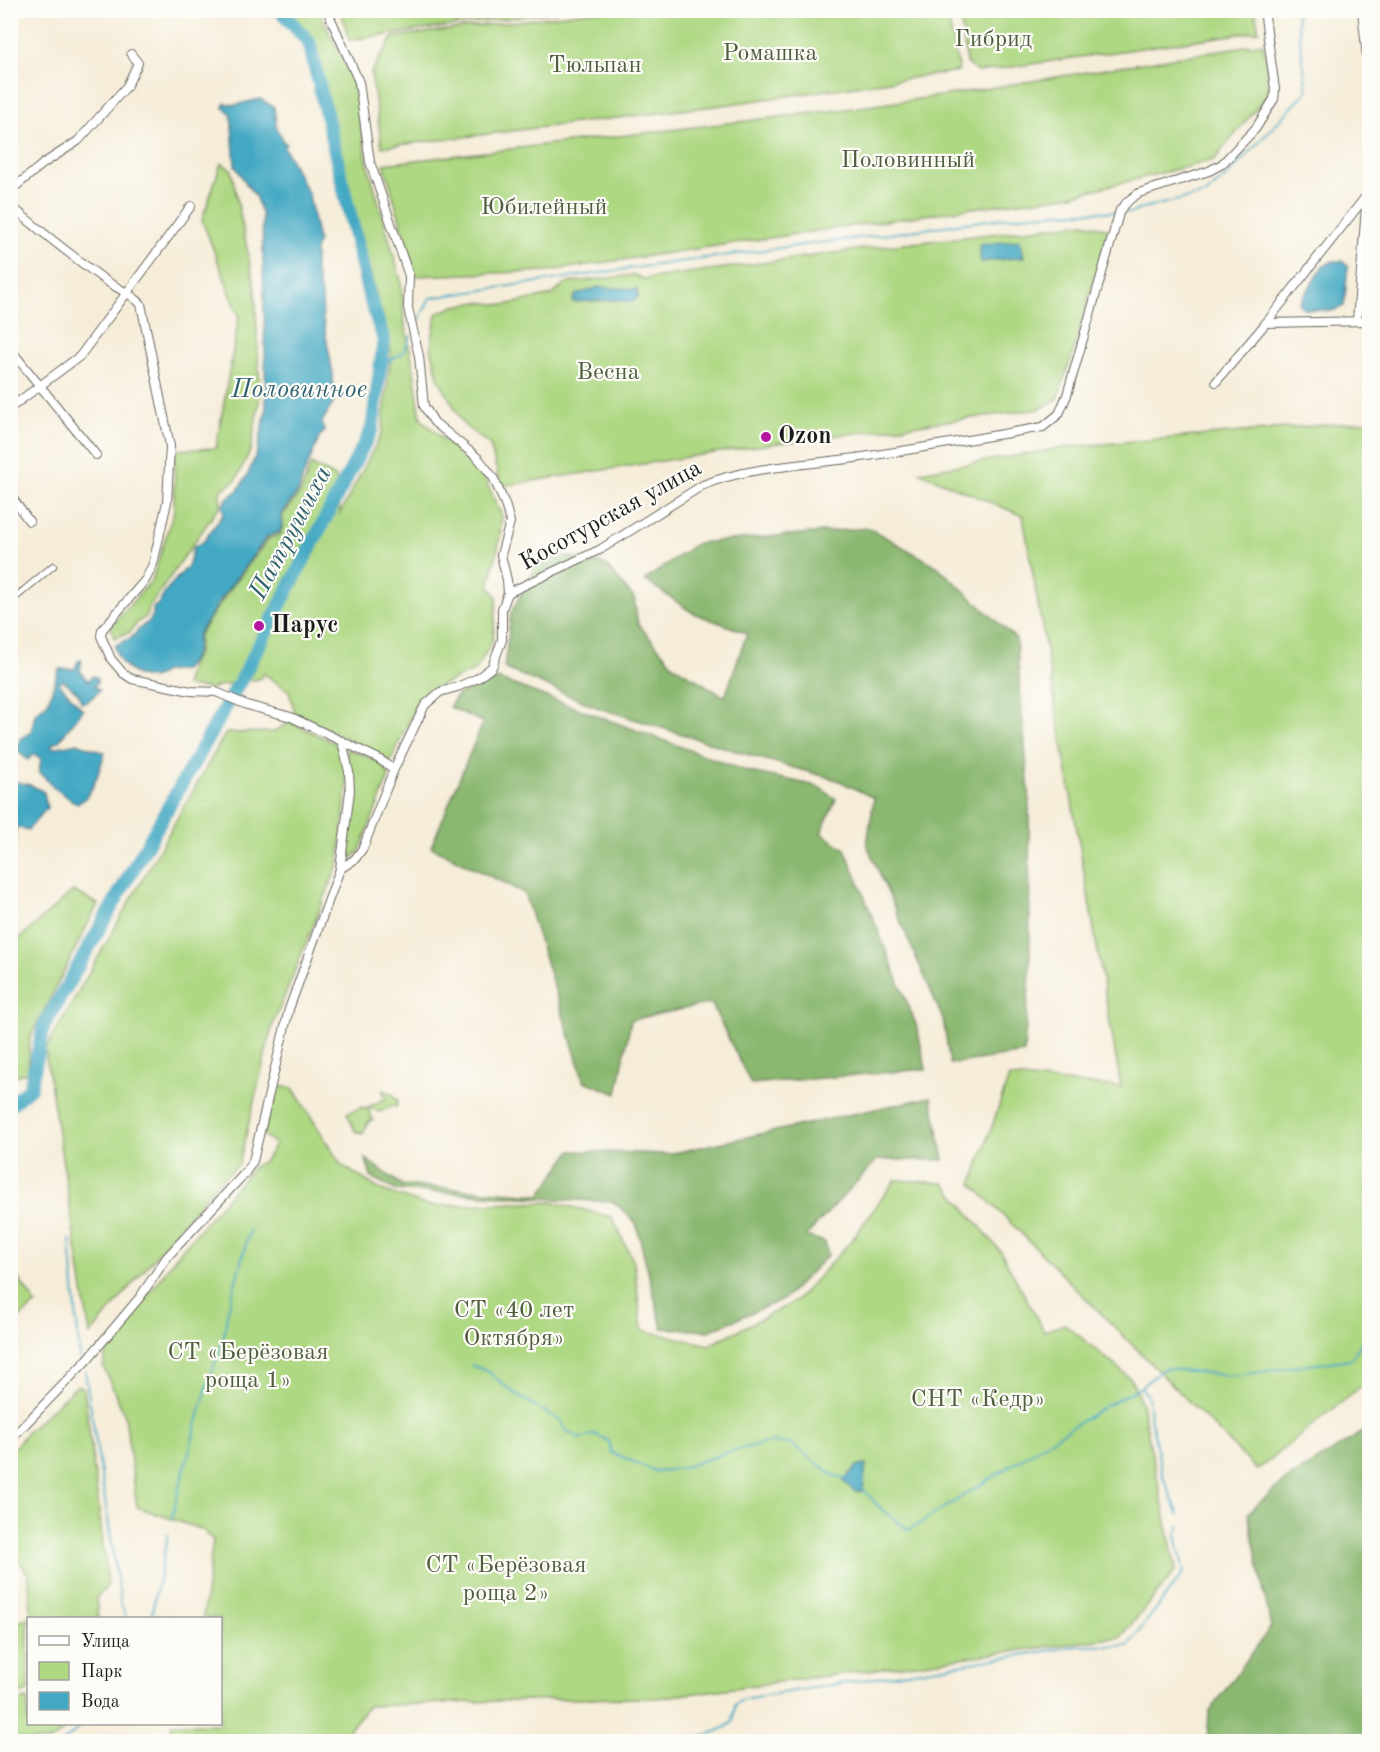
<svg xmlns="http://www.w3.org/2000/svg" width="1380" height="1752" font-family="'Old Standard TT',serif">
  <rect width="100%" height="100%" fill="#fdfcf7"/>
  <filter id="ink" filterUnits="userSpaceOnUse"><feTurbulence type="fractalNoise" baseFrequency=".0167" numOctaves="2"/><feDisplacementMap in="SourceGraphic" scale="12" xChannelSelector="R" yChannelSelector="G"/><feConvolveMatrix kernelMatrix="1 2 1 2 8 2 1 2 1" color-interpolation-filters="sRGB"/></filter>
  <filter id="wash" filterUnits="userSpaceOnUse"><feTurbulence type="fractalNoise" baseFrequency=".008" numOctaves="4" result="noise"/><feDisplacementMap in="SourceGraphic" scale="24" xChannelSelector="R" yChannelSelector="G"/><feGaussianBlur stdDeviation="1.35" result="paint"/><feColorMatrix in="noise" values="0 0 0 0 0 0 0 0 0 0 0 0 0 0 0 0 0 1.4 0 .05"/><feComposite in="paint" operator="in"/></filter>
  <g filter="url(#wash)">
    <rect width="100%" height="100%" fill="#f6edd9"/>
    <g fill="#afd883" stroke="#667a50" stroke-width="1.5">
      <polygon points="286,11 317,11 320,13 353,81 368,165 401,281 404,319 413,365 421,419 483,475 502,516 499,543 489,586 497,597 493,640 476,670 435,688 417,703 391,761 295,713 289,691 264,674 259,679 218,686 211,689 185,686 190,666 198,653 199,635 228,592 269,538 280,535 283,525 283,515 301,492 311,464 336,477 340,513 382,433 391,351 347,186 313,41"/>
      <polygon points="341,11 559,11 349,40"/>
      <polygon points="596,11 947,11 959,71 731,104 382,147 371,72 393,37"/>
      <polygon points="959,11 1255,11 1259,31 977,72 967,63"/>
      <polygon points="1263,43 1271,90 1214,160 1068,196 972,208 547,271 416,276 384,164 846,109 954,94"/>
      <polygon points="221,163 231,169 255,289 260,396 251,449 236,480 220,491 221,504 149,607 147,616 138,622 130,632 114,638 111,626 152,580 174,511 175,450 216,448 239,316 202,220"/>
      <polygon points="1084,223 1109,229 1072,356 1057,399 1040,409 778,443 501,486 490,445 464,425 439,380 431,348 436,314 455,306 478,302 505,305 552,295 566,283 634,275 644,279 870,248"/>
      <polygon points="1369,421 1369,1380 1257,1470 972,1184 1009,1077 1121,1087 1023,516 919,472 1068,447"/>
      <polygon points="290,722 335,743 344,761 347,785 339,862 272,1027 239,1164 213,1187 90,1335 45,1050 226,733 273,732"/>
      <path d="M346,749C362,755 384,759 389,776L360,850L353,858L346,861L345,855L353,789Z"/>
      <polygon points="73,891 98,904 30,1038 28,1073 11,1076 11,946"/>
      <polygon points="276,1086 293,1088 341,1165 379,1189 428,1206 553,1202 612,1217 634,1263 642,1330 709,1345 796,1301 851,1241 895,1180 944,1183 1001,1252 1044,1331 1065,1324 1131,1379 1142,1405 1176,1570 1121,1637 657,1698 556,1699 368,1706 345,1735 317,1741 173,1741 171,1724 220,1724 220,1618 203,1618 213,1540 203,1530 137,1507 125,1416 103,1366 106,1353 175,1258 254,1166 265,1161 275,1144 263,1135"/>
      <polygon points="383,1090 392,1094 398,1101 396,1107 393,1106 379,1112 368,1107 385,1099"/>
      <polygon points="362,1107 369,1110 373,1120 368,1122 363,1134 355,1131 347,1113"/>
      <polygon points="10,1266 36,1304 11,1325 10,1325"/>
      <polygon points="78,1385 84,1389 108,1585 96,1598 98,1618 28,1618 28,1691 11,1697 11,1626 31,1616 29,1576 11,1548 11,1452 28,1431"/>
      <polygon points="28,1699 28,1724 71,1724 51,1741 11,1741 11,1703"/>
    </g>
    <g fill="#8bb871" stroke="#546a46" stroke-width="1.5">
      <polygon points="869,528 937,566 1016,639 1029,794 1030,971 1024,1053 950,1064 943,1019 867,845 874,798 837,780 745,754 599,708 504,668 511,613 543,552 605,564 634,598 638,624 674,666 725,697 747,633 693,613 645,580 697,543"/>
      <polygon points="498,679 746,771 817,786 836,799 821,833 845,849 917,1027 926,1069 751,1084 711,1003 631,1020 617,1094 584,1081 524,893 431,847 483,722 449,707 458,694"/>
      <polygon points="931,1097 944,1160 877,1160 806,1236 825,1242 828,1255 784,1299 709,1331 662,1328 636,1223 614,1202 395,1190 371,1177 366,1159 402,1185 540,1195 571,1151 669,1154"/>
      <polygon points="1369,1428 1369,1741 1207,1741 1209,1712 1271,1627 1248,1513 1283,1482"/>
    </g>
    <g fill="#43a8c3" stroke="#306270" stroke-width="1.5">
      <path d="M260,99L274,107L277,130L282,137V141L286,143L284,147L309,195L318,241L315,251V270L322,298L323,319L333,374L334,402L322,422L324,432L320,436L302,479L299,491L281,515L282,524L279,533L268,536L225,593L198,634L196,653L189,664L184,670L164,672C146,689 116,666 115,646C120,641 126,642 132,637C135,635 136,632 138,630C147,621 154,622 153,608L159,603L167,589L188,566L194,546L203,542L224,513L222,507L227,498L238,490L248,474L257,452L266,411L262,215L255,195L251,191L235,166L231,114L223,107L225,103L234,105Z"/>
      <polygon points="1020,240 1024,257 981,262 979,245"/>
      <polygon points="1333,261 1342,261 1348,266 1344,306 1332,311 1304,309 1299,304 1322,267"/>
      <polygon points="599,287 637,289 638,297 631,302 618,300 573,302 575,295"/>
      <path d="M82,660L80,671L88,681L92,676L97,677V683L94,686L100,690L87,702H81L79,694L63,680L59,683L83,710L59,741L51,745L53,748L77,743L105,753C99,769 94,796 77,804L53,787L39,771L41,759L34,754L28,760L17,751L20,739L31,732L35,714L48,702L59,669H75L78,661Z"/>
      <polygon points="11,781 31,785 44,792 47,808 28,830 15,827 16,844 11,854"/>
      <polygon points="866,1465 863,1491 855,1492 843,1481 857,1466"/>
    </g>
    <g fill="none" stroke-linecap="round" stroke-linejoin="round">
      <g stroke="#43a8c3" stroke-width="2">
        <polyline points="1122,212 1131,213 1143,208 1206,194 1229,174 1307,91 1296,10"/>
        <path d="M415,328L430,298C580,275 730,254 881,235C957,225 1040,209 1116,212"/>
        <polyline points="381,365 403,353 411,336"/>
        <polyline points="70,1239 80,1360"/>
        <polyline points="471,1365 487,1371 518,1396 561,1421 564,1429 580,1439 595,1434 609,1441 612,1453 658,1472 685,1467 728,1452 771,1442 791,1444 833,1475 846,1478"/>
        <polyline points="85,1371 121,1604 126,1618"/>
        <polyline points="1141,1387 1148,1396 1150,1416 1163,1477 1179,1515"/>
        <polyline points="863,1489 883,1511 909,1530 1107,1405 1141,1387 1164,1368 1232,1376 1351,1359 1370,1330"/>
        <path d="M171,1520C183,1474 195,1427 209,1381C216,1358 226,1338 227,1314L250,1229"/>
        <polyline points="151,1618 168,1534"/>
        <polyline points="63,1742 83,1724"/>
        <path d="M692,1742C706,1733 721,1733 733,1722L735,1705L743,1699L1077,1646H1128L1184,1572L1176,1535L1180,1525"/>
      </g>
      <polyline stroke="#43a8c3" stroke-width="14" points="10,1105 30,1088 44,1026 243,676 372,429 384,340 369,295 309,42 280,10"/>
    </g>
  </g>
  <g filter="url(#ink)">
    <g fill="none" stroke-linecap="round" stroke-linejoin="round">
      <g stroke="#68655e" stroke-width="8">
        <polyline id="pedestrian" points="10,602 53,566"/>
      </g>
      <g stroke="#68655e" stroke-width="10">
        <g id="minor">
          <polyline points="327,10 359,82 370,162 409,276 408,308 419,356 424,406 434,422 478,458 493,477 505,504 510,522 501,555 507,580 508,593"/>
          <polyline points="1362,10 1370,86"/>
          <polyline points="10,16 15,10"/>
          <polyline points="10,191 44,163 78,141 127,86 138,63 131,54"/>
          <path d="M10,205C40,231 71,255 102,278C115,288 130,292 141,304L170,446L167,502L153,564L146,579L102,630L101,636L111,659L123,673L132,679L191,691L216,692L247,705L291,717L377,758L394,769"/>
          <polyline points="1357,321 1367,195 1370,181"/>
          <polyline points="1266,323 1370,321"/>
          <polyline points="10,349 96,455"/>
          <polyline points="1216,382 1266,323 1367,195"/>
          <polyline points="10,408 80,356 191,206"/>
          <polyline points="10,495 29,521"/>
          <polyline points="340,869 350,791 349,772 342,741"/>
          <path d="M10,1440L87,1360L140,1297L167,1257L245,1173L253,1161L289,1009L340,869L355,859L363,848L394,769L425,705L440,692L457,687L478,678L492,667L502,640V609L508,593L601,549L703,485C747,467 802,465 848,459C913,450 978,438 1043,427L1059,414L1067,395L1120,210L1129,200L1139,193L1209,171L1222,164L1256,128L1274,99L1275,89L1264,10"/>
        </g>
      </g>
      <use href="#pedestrian" stroke="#fff" stroke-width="6"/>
      <use href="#minor" stroke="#fff" stroke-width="8"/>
    </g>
  </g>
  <g fill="#b5179e" stroke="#fdfcf7" stroke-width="2">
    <circle cx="766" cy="437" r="6"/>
    <circle cx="259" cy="626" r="6"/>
  </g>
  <g text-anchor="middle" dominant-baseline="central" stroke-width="4.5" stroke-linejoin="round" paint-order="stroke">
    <g font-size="24" fill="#4f5e40" stroke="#fdfcf7">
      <text x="993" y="40">Гибрид</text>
      <text x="770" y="54">Ромашка</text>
      <text x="595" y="66">Тюльпан</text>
      <text x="908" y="161">Половинный</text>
      <text x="544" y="208">Юбилейный</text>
      <text x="608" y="373">Весна</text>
      <text x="514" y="1311">СТ «40 лет<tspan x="514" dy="28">Октября»</tspan></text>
      <text x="248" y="1353">СТ «Берёзовая<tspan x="248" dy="28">роща 1»</tspan></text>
      <text x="978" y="1400">СНТ «Кедр»</text>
      <text x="506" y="1566">СТ «Берёзовая<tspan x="506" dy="28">роща 2»</tspan></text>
    </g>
    <g font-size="24" font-weight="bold" fill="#1c1c1c" stroke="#fdfcf7" text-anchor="start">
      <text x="778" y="437">Ozon</text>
      <text x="271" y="626">Парус</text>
    </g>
    <g font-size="24" fill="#1c1c1c" stroke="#fdfcf7">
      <text transform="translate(611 516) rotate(-29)">Косотурская улица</text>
    </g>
    <g font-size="26" font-style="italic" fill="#306270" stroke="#fdfcf7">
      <text x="299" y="390">Половинное</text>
      <text transform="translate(291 533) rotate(-62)">Патрушиха</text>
    </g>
  </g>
  <rect width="1380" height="1752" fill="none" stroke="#fdfcf7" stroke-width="36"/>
  <rect x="27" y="1617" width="195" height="108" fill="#fdfcf7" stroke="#a3a29f" stroke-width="1.5"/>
  <rect x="39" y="1636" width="30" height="9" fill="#ffffff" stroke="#a3a29f" stroke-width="1.5"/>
  <text x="81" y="1647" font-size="18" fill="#1c1c1c">Улица</text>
  <rect x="39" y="1662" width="30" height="18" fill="#afd883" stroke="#a3a29f" stroke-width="1.5"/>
  <text x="81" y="1677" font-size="18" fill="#1c1c1c">Парк</text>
  <rect x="39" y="1692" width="30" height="18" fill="#43a8c3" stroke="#a3a29f" stroke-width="1.5"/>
  <text x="81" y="1707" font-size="18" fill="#1c1c1c">Вода</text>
</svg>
